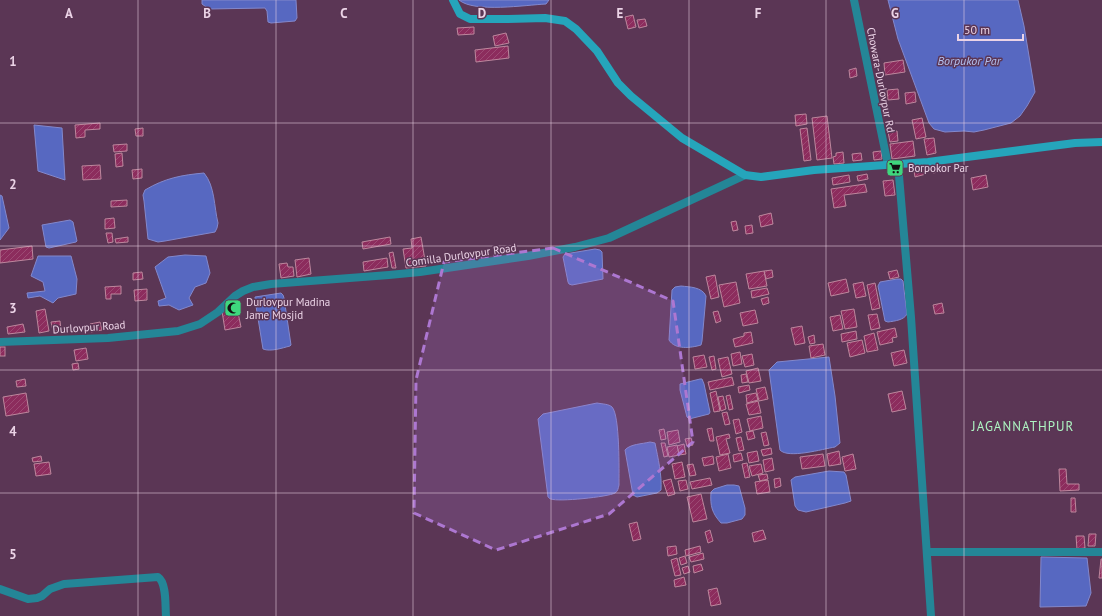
<svg xmlns="http://www.w3.org/2000/svg" width="1102" height="616" font-family="'PT Sans',sans-serif">
  <defs>
    <pattern id="building-hatch" width="6" height="6" patternUnits="userSpaceOnUse"><rect width="6" height="6" fill="#8c2c5d"/><path d="M-1 1l2-2M0 6l6-6M5 7l2-2" fill="none" stroke="#9c4a74"/></pattern>
  </defs>
  <rect width="100%" height="100%" fill="#5b3655"/>
  <g fill="#5768c1" stroke="#8388cc">
    <polygon points="202,0 296,0 297,18 295,21 271,23 268,22 267,11 265,8 209,9 202,4"/>
    <path d="M459,0H549L546,4C526,5 474,13 459,0Z"/>
    <polygon points="888,0 1018,0 1024,26 1035,92 1027,106 1020,116 1011,123 984,130 974,132 964,131 945,132 934,129 929,123 898,39"/>
    <polygon points="34,125 62,128 65,180 38,171"/>
    <path d="M204,173C215,186 214,207 218,223L217,228L215,232L165,241L158,242L148,239L144,201L143,195L145,190C165,178 182,175 204,173Z"/>
    <polygon points="0,195 2,196 9,228 0,240"/>
    <polygon points="70,220 73,222 77,241 76,242 49,248 46,247 42,225"/>
    <polygon points="595,249 600,250 602,252 603,279 572,285 569,284 568,282 563,257 565,254"/>
    <polygon points="185,255 206,256 210,273 206,283 195,287 189,298 193,305 179,310 169,305 159,306 158,301 166,298 155,267 168,257"/>
    <polygon points="38,256 71,256 77,279 76,294 58,298 53,303 40,296 28,298 27,293 45,291 43,282 31,276"/>
    <path d="M897,279H901L903,281L907,314C904,320 895,321 888,322L885,321L878,286L880,282Z"/>
    <path d="M681,286C690,287 702,287 706,296L702,341L701,345C691,348 675,350 669,340L672,290L675,287Z"/>
    <path d="M281,293L283,295L284,298L291,345L290,346C282,348 271,352 263,349L255,300V297Z"/>
    <path d="M829,357L835,396L840,443L835,447C823,449 788,459 780,450L769,370L777,362Z"/>
    <polygon points="700,379 702,379 704,384 710,412 709,414 689,419 687,417 680,390 680,384"/>
    <path d="M597,403C602,404 609,404 612,407C620,415 619,472 619,485C618,489 618,491 615,493C608,497 558,502 551,499C550,499 549,498 548,497L538,419L543,414Z"/>
    <path d="M650,442L655,443C658,458 662,475 661,490L657,493L637,497L633,495L625,450C630,444 642,444 650,442Z"/>
    <polygon points="829,471 844,472 846,475 851,501 845,503 806,512 798,510 795,506 791,480 795,477"/>
    <path d="M727,485H734L739,486L745,508V515L742,519L727,523H721C712,513 710,506 711,492L714,489Z"/>
    <polygon points="1041,557 1087,558 1091,593 1086,606 1040,607"/>
  </g>
  <g fill="url(#building-hatch)" stroke="#bd879d">
    <polygon points="633,15 636,27 628,29 625,17"/>
    <polygon points="645,19 647,26 639,28 637,20"/>
    <polygon points="474,27 474,34 458,35 457,28"/>
    <polygon points="506,33 509,43 495,46 493,36"/>
    <polygon points="508,46 509,58 476,62 475,50"/>
    <polygon points="903,60 905,72 885,75 884,63"/>
    <polygon points="856,68 857,76 850,78 849,70"/>
    <polygon points="898,89 899,99 888,100 887,90"/>
    <polygon points="915,92 916,102 906,104 905,93"/>
    <polygon points="806,114 807,124 796,126 795,115"/>
    <polygon points="827,116 832,158 817,160 812,118"/>
    <polygon points="922,118 926,137 916,139 912,120"/>
    <polygon points="100,123 100,129 85,130 85,137 76,138 75,125"/>
    <polygon points="143,128 143,136 136,136 135,129"/>
    <polygon points="807,128 811,160 804,161 800,129"/>
    <polygon points="897,131 898,141 890,142 888,132"/>
    <polygon points="934,138 936,153 927,155 924,139"/>
    <polygon points="913,141 915,156 892,159 890,144"/>
    <polygon points="127,144 127,151 114,152 113,145"/>
    <polygon points="881,151 882,159 874,160 873,152"/>
    <polygon points="843,152 844,163 834,164 833,157 836,156 836,153"/>
    <polygon points="122,153 123,166 116,167 115,154"/>
    <polygon points="861,153 862,160 853,161 852,154"/>
    <polygon points="100,165 101,179 83,180 82,166"/>
    <polygon points="943,167 944,171 933,173 932,169"/>
    <polygon points="142,169 142,178 133,179 132,170"/>
    <polygon points="925,169 926,174 915,177 914,171"/>
    <polygon points="867,174 868,179 858,181 857,176"/>
    <polygon points="849,175 850,182 833,185 832,178"/>
    <polygon points="986,175 988,187 973,190 971,178"/>
    <polygon points="893,180 895,195 885,196 883,181"/>
    <polygon points="865,184 867,192 844,195 846,206 834,208 831,189"/>
    <polygon points="127,200 127,206 111,207 111,201"/>
    <polygon points="771,213 773,224 761,227 759,216"/>
    <polygon points="114,218 115,228 105,229 105,219"/>
    <polygon points="736,221 738,230 733,231 731,222"/>
    <polygon points="752,225 753,233 746,234 745,226"/>
    <polygon points="106,233 112,233 113,242 108,243"/>
    <polygon points="128,237 128,242 116,243 115,239"/>
    <polygon points="390,237 391,244 363,249 362,242"/>
    <polygon points="421,237 426,266 406,268 403,249 412,248 411,239"/>
    <polygon points="32,246 33,259 0,263 0,250"/>
    <polygon points="393,252 396,268 392,268 389,253"/>
    <polygon points="309,258 311,274 297,277 295,260"/>
    <polygon points="387,258 388,267 364,271 363,262"/>
    <polygon points="287,263 288,267 293,267 294,276 281,278 279,264"/>
    <polygon points="772,270 773,277 766,279 764,271"/>
    <polygon points="897,270 899,277 890,279 888,272"/>
    <polygon points="764,271 767,286 749,289 746,274"/>
    <polygon points="142,272 143,279 133,280 133,273"/>
    <polygon points="715,275 719,297 711,299 706,277"/>
    <polygon points="846,279 849,292 831,296 828,283"/>
    <polygon points="736,282 740,303 724,307 719,285"/>
    <polygon points="863,282 866,296 856,298 853,284"/>
    <polygon points="875,283 880,308 872,310 867,285"/>
    <polygon points="121,286 121,294 111,294 111,299 106,299 105,287"/>
    <polygon points="767,288 769,294 752,298 751,291"/>
    <polygon points="147,289 147,300 135,301 134,290"/>
    <polygon points="768,297 769,303 763,305 761,299"/>
    <polygon points="942,303 944,313 935,314 933,305"/>
    <polygon points="237,308 241,327 225,330 222,311"/>
    <polygon points="45,309 49,331 39,333 36,311"/>
    <polygon points="854,309 857,327 845,329 841,311"/>
    <polygon points="755,310 758,323 743,326 740,313"/>
    <polygon points="718,311 721,321 716,323 713,312"/>
    <polygon points="877,314 880,328 871,330 868,315"/>
    <polygon points="840,315 843,329 833,331 830,317"/>
    <polygon points="60,321 61,330 53,331 51,322"/>
    <polygon points="100,322 102,330 91,332 90,324"/>
    <polygon points="23,324 25,332 8,334 7,327"/>
    <polygon points="802,326 805,343 795,345 791,328"/>
    <polygon points="895,328 897,337 892,338 893,342 880,345 877,332"/>
    <polygon points="856,331 857,339 842,342 841,334"/>
    <polygon points="751,332 753,343 735,347 733,339 744,336 744,333"/>
    <polygon points="874,333 878,350 867,352 864,336"/>
    <polygon points="814,335 815,343 810,344 808,337"/>
    <polygon points="862,340 865,353 850,357 847,343"/>
    <polygon points="823,344 825,355 811,358 809,346"/>
    <rect x="0" y="347" width="5" height="9"/>
    <polygon points="86,348 88,359 76,361 74,350"/>
    <polygon points="904,350 907,363 894,366 891,353"/>
    <polygon points="740,352 742,364 733,366 731,354"/>
    <polygon points="752,354 754,365 745,367 742,356"/>
    <polygon points="704,355 707,367 695,369 693,357"/>
    <polygon points="714,356 716,369 712,370 709,357"/>
    <polygon points="728,357 732,374 722,377 718,359"/>
    <polygon points="78,363 79,369 73,370 72,364"/>
    <polygon points="758,368 761,381 749,383 746,371"/>
    <polygon points="746,374 748,382 742,383 741,375"/>
    <polygon points="732,377 734,385 710,390 708,382"/>
    <polygon points="25,379 26,386 17,387 16,381"/>
    <polygon points="749,385 750,390 739,393 738,387"/>
    <polygon points="765,387 768,399 759,401 756,389"/>
    <polygon points="716,391 720,411 714,412 710,393"/>
    <polygon points="902,391 906,409 892,412 888,394"/>
    <polygon points="26,393 29,412 6,416 3,397"/>
    <polygon points="756,393 758,400 747,403 746,395"/>
    <polygon points="730,395 733,409 729,410 726,396"/>
    <polygon points="723,396 726,409 721,411 718,397"/>
    <polygon points="758,401 761,413 749,415 746,404"/>
    <polygon points="727,412 730,424 725,425 722,413"/>
    <polygon points="761,416 763,428 750,431 747,419"/>
    <polygon points="739,419 742,432 736,434 733,420"/>
    <polygon points="712,428 714,441 710,441 707,429"/>
    <polygon points="664,429 666,439 661,440 659,430"/>
    <polygon points="678,430 680,442 669,445 667,432"/>
    <polygon points="753,431 755,438 748,440 746,432"/>
    <polygon points="766,432 769,445 764,446 761,433"/>
    <polygon points="729,434 730,438 726,439 730,453 720,455 716,437"/>
    <polygon points="741,437 744,450 739,451 736,438"/>
    <polygon points="691,438 693,445 687,446 685,439"/>
    <polygon points="661,443 665,443 668,456 664,457"/>
    <polygon points="684,444 686,454 679,455 677,446"/>
    <polygon points="677,445 679,455 669,457 667,447"/>
    <polygon points="771,448 772,454 763,456 761,450"/>
    <polygon points="757,451 759,461 749,463 747,453"/>
    <polygon points="839,451 841,464 829,466 827,454"/>
    <polygon points="741,453 743,460 734,462 733,455"/>
    <polygon points="728,454 731,468 719,471 716,457"/>
    <polygon points="823,454 825,466 802,469 800,457"/>
    <polygon points="853,454 856,469 845,471 842,457"/>
    <polygon points="41,456 42,461 33,462 32,458"/>
    <polygon points="713,456 714,464 704,466 702,458"/>
    <polygon points="772,458 774,470 765,472 763,460"/>
    <polygon points="49,462 51,474 36,476 34,464"/>
    <polygon points="682,462 685,477 675,479 672,464"/>
    <polygon points="747,463 750,477 745,478 742,464"/>
    <polygon points="693,464 696,475 690,476 687,465"/>
    <polygon points="761,464 763,473 752,476 749,466"/>
    <polygon points="1059,469 1066,469 1067,484 1079,484 1079,490 1060,491"/>
    <polygon points="767,474 768,479 760,481 758,475"/>
    <polygon points="710,478 712,485 692,489 690,482"/>
    <polygon points="780,478 781,486 775,488 774,479"/>
    <polygon points="671,479 675,494 668,496 663,481"/>
    <polygon points="686,480 688,489 680,491 678,481"/>
    <polygon points="768,480 770,492 757,494 755,482"/>
    <polygon points="701,494 707,519 693,522 687,497"/>
    <polygon points="1071,498 1075,498 1076,512 1071,512"/>
    <polygon points="637,522 641,539 633,541 629,524"/>
    <polygon points="710,530 713,541 708,543 705,532"/>
    <polygon points="763,530 766,539 754,542 752,533"/>
    <polygon points="1089,534 1096,534 1095,546 1088,546"/>
    <polygon points="1076,536 1084,536 1085,548 1077,549"/>
    <polygon points="676,546 677,554 668,556 667,547"/>
    <polygon points="700,546 701,552 686,556 685,550"/>
    <polygon points="703,553 704,559 691,562 689,557"/>
    <polygon points="685,556 687,563 681,565 679,558"/>
    <polygon points="677,558 681,575 675,576 671,560"/>
    <polygon points="1101,559 1102,559 1102,578 1099,578"/>
    <polygon points="701,564 703,570 694,573 693,566"/>
    <polygon points="688,566 690,572 684,574 682,568"/>
    <polygon points="684,577 686,585 675,587 674,580"/>
    <polygon points="717,588 721,604 711,606 708,590"/>
  </g>
  <g fill="none" stroke-linecap="round" stroke-linejoin="round">
    <g stroke="#248697" stroke-width="8">
      <polyline points="927,552 1102,552"/>
      <path d="M0,589L28,599L37,598L42,596L50,589L64,584L158,577C167,583 165,606 166,616"/>
    </g>
    <g stroke="#248697" stroke-width="8">
      <polyline points="854,0 888,165"/>
      <polyline points="898,164 911,317 931,616"/>
      <polyline points="0,342 108,338 178,331 200,324 218,312 235,296 243,291 253,287 271,284 389,275 420,272 528,256 575,247 609,238 745,175"/>
    </g>
    <polyline stroke="#25a5bb" stroke-width="8" points="453,0 460,14 470,19 507,19 545,18 565,21 576,29 597,51 618,83 631,96 682,138 745,175 761,177 814,170 928,162 1075,143 1102,142"/>
  </g>
  <path fill="#ad77d1" fill-opacity="0.2" stroke="#ad77d1" stroke-width="3" stroke-dasharray="8 5" stroke-linejoin="round" d="M553,248L673,301L693,442L609,514L496,550L414,513L416,380L444,262Z"/>
  <path fill="none" stroke="#ebd3e6" stroke-width="1" stroke-opacity="0.55" d="M138,0V616M276,0V616M413,0V616M551,0V616M689,0V616M826,0V616M964,0V616M0,123H1102M0,246H1102M0,370H1102M0,493H1102"/>
  <defs>
    <g id="supermarket-square" transform="scale(0.9)"><rect x="-9" y="-9" width="18" height="18" rx="4" fill="#3ed77d" stroke="#5b3655"/><path d="M-6-5.5h2.5l.6 2H6L4.5 2H-2.5L-4.4-4H-6ZM-1.5 3.2a1.3 1.3 0 1 0 .1 0ZM3 3.2a1.3 1.3 0 1 0 .1 0Z" fill="#111"/></g>
    <g id="mosque-square" transform="scale(0.9)"><rect x="-9" y="-9" width="18" height="18" rx="4" fill="#3ed77d" stroke="#5b3655"/><path d="M3.5-4.9A6 6 0 1 0 3.5 4.9A5 5 0 1 1 3.5-4.9Z" fill="#111"/></g>
  </defs>
  <g fill-rule="evenodd">
    <use href="#supermarket-square" x="895" y="168"/>
    <use href="#mosque-square" x="233" y="308"/>
  </g>
  <g text-anchor="middle" dominant-baseline="central" stroke-width="3" stroke-linejoin="round" paint-order="stroke">
    <g font-size="11" fill="#ebd3e6" stroke="#5b3655">
      <text transform="translate(881 80) rotate(79)">Chowara-Durlovpur Rd</text>
      <text transform="translate(461 255) rotate(-8)">Comilla Durlovpur Road</text>
      <text transform="translate(89 327) rotate(-4)">Durlovpur Road</text>
    </g>
    <g font-size="11" fill="#ebd3e6" stroke="#5b3655" text-anchor="start">
      <text x="908" y="168">Borpokor Par</text>
      <text x="246" y="302">Durlovpur Madina<tspan x="246" dy="13">Jame Mosjid</tspan></text>
    </g>
    <g font-size="12" font-style="italic" fill="#b3c0ef" stroke="#5b3655">
      <text x="969" y="60">Borpukor Par</text>
    </g>
    <g font-size="13" letter-spacing="1" fill="#aef5c2" stroke="#5b3655">
      <text x="1023" y="426">JAGANNATHPUR</text>
    </g>
  </g>
  <g font-size="13" text-anchor="middle" font-weight="bold" fill="#ebd3e6" stroke="#5b3655" stroke-width="3" stroke-linejoin="round" paint-order="stroke">
    <text x="69" y="18">A</text>
    <text x="207" y="18">B</text>
    <text x="344" y="18">C</text>
    <text x="482" y="18">D</text>
    <text x="620" y="18">E</text>
    <text x="758" y="18">F</text>
    <text x="895" y="18">G</text>
    <text x="13" y="66">1</text>
    <text x="13" y="189">2</text>
    <text x="13" y="313">3</text>
    <text x="13" y="436">4</text>
    <text x="13" y="559">5</text>
  </g>
  <path d="M958 34v6h65v-6" fill="none" stroke="#ebd3e6" stroke-width="2"/>
  <text x="964" y="34" font-size="12" fill="#ebd3e6" stroke="#5b3655" stroke-width="3" paint-order="stroke">50 m</text>
</svg>
